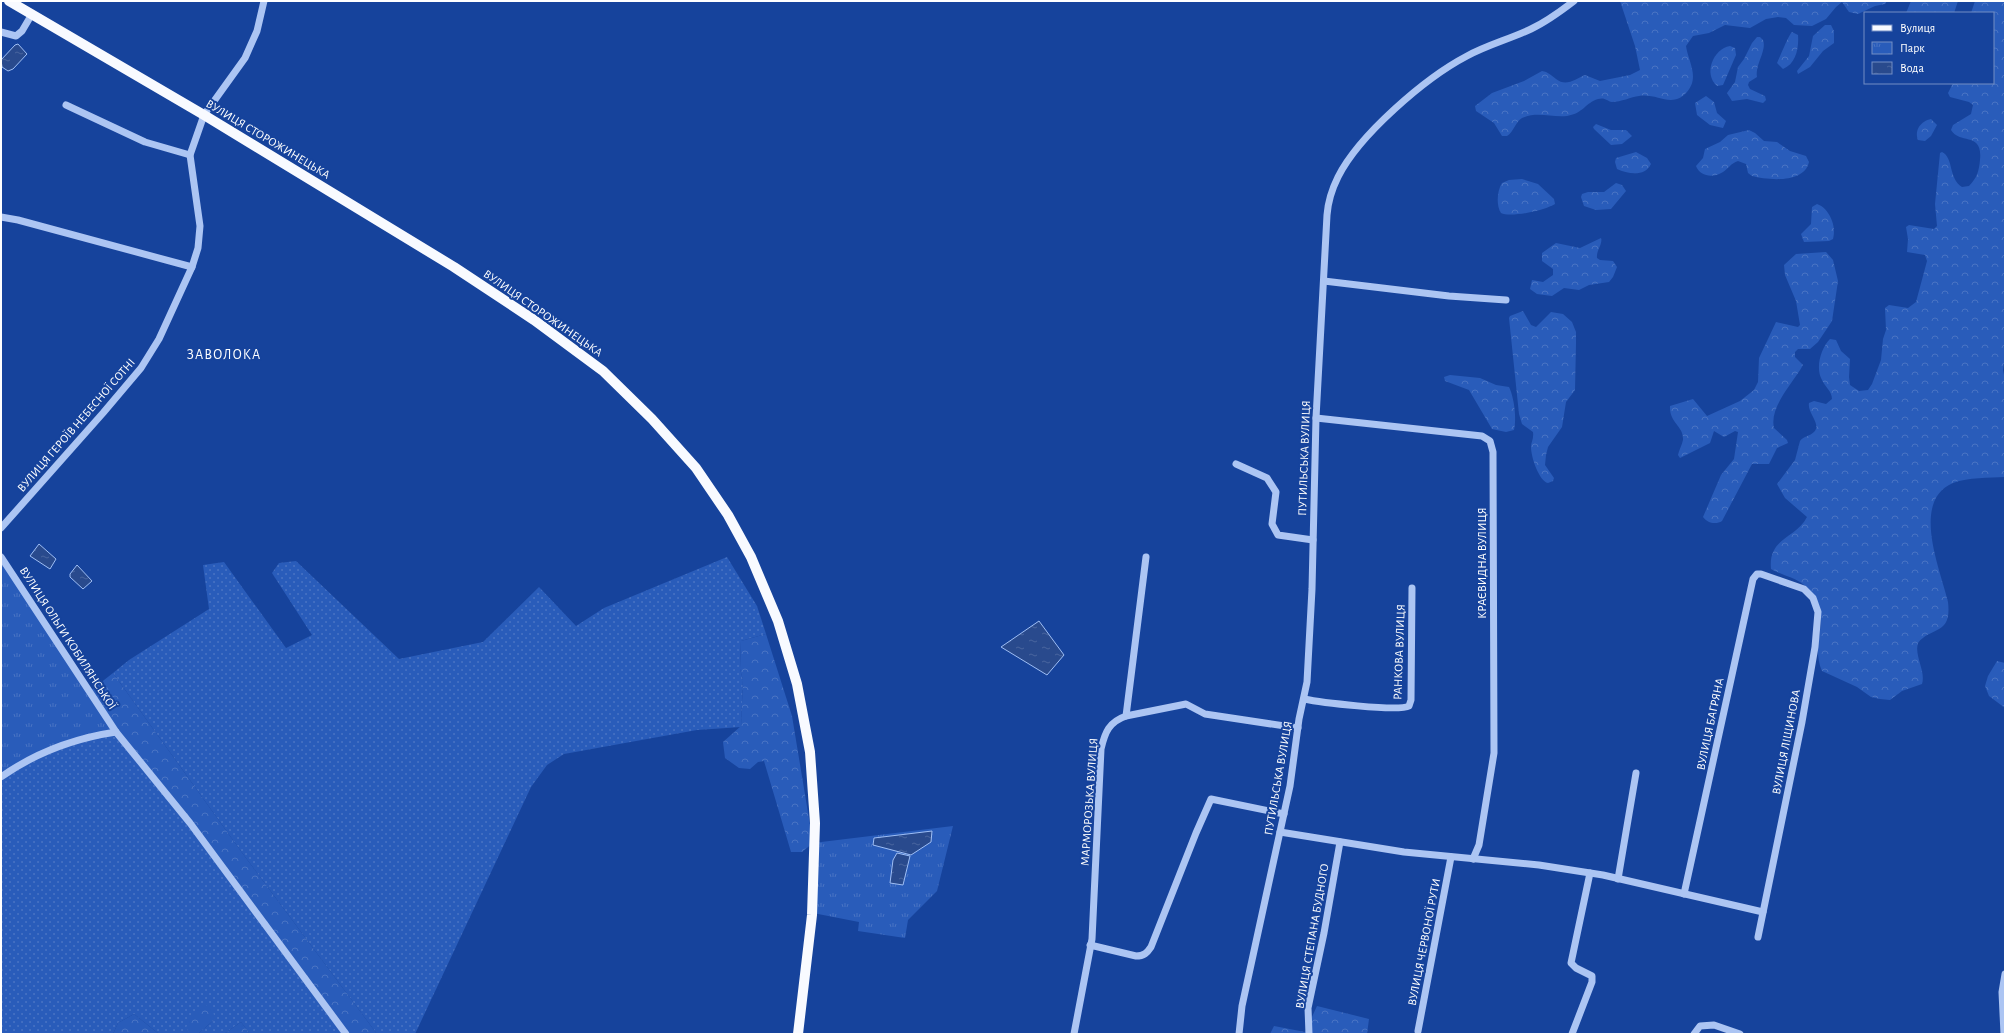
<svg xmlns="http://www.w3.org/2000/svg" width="2006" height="1035" font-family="'Alegreya Sans',sans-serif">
  <defs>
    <pattern id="grass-dots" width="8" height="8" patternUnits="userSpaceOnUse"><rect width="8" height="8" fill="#295cba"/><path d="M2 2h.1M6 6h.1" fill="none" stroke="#4974c4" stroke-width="1.8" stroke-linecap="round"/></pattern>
    <pattern id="forest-crowns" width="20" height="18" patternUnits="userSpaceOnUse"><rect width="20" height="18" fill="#295cba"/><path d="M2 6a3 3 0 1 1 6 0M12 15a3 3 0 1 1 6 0" fill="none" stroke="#4974c4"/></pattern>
    <pattern id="park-tufts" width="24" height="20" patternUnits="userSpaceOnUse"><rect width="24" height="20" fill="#295cba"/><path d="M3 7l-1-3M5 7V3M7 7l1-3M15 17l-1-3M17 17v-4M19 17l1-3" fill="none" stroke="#4974c4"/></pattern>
    <pattern id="water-ripples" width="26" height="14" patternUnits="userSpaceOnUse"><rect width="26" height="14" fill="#294a8d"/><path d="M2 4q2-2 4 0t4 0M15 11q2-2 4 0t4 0" fill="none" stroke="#49659e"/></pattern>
  </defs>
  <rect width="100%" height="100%" fill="#16439c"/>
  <g fill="url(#grass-dots)">
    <polygon points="727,557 757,606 766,634 741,641 740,669 743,680 741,727 697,730 564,754 547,765 531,787 415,1034 377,1034 243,854 113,673 129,660 209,609 203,565 224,562 286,648 312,635 272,573 279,563 296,561 399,659 483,642 539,587 576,626 604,608"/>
    <polygon points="1,563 90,691 342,1034 250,1034 241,1022 224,1034 198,1034 215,1019 190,1033 198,1034 159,1034 134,1014 118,1023 113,1034 1,1034"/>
  </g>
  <g fill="url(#forest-crowns)">
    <path d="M1620,1H1887L1885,4L1875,6L1858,14L1849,12L1842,2L1836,7L1826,19L1812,26L1794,25L1786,18L1778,17L1766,19L1750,28L1725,25L1709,33L1693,36L1686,46C1688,61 1700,77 1687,92C1672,109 1658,93 1639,96C1631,97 1621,102 1612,102C1607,101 1605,97 1598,99C1585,103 1584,113 1567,116C1553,118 1537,111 1522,118C1515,122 1514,132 1507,136H1502L1494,123L1476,111L1475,106L1492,93L1524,81L1542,71C1548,72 1551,75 1556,79C1566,87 1576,79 1585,75L1600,81L1630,75L1640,70L1635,46Z"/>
    <polygon points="1911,1 1958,1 1954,13 1906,13"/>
    <path d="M1975,1H2005V355L2003,370L2005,380V477C1988,478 1969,477 1953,483C1910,501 1941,571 1948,602C1952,636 1931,626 1918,643C1914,656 1926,671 1922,684L1902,691L1890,700L1880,699L1871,697L1857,687L1822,671C1808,639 1838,613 1804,585C1795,577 1781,575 1771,569C1768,537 1796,539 1807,517L1785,498L1777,484L1795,460L1800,441C1804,436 1810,436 1814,432C1822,424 1807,413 1809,403L1814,401L1826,404L1832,399C1832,391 1825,387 1822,380C1815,368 1821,348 1830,339L1836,340L1841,351L1850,359L1849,377L1850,385L1859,391L1868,390L1872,384L1881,360L1883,339L1886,330L1885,308L1889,305L1908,308L1916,302L1927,261L1925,255L1907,252L1908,239L1906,227L1909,225L1934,229L1937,226L1935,204L1940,153L1942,152C1954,158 1948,178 1962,187L1969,186C1977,178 1979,171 1980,160C1983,131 1960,145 1951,130L1953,125L1971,114L1973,105L1969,102L1950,97L1948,93L1953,83H1993V13H1971Z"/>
    <polygon points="1825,25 1831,25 1834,31 1834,43 1823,51 1810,67 1798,74 1797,71 1809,56 1813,36"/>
    <path d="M1792,32L1798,35C1799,48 1796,64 1783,69L1777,63C1780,57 1789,34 1792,32Z"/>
    <path d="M1757,37H1760L1763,40C1767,51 1755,64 1757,77L1749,82L1748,85L1750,89L1765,96L1766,100L1763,103L1747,99L1732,101L1727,93L1735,82L1738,67L1744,59L1752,43Z"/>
    <path d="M1730,46L1735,48L1736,55L1723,85L1717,86C1703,74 1713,49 1730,46Z"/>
    <polygon points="1706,96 1714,102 1717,113 1726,121 1723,128 1710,125 1697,115 1695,103"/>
    <path d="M1931,119L1937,125L1931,136L1925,141L1918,140C1914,130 1921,121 1931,119Z"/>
    <polygon points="1596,124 1611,130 1626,130 1632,136 1622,144 1611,145 1594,129 1593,127"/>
    <path d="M1749,130L1755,133L1764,141L1777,142L1790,151L1806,156L1809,162C1804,184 1768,180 1752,176L1748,173L1746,164L1738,161C1731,163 1728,169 1723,172C1714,178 1700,177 1696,166L1703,158L1705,149L1720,142L1728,135Z"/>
    <path d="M1636,152L1647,158L1651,164C1645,177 1628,174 1617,169L1615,162L1616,158Z"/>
    <path d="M1522,179L1538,184L1554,199L1555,204C1546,210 1511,218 1501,213C1496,205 1497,191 1502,183L1509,180Z"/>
    <polygon points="1616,183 1622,185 1626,191 1611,209 1596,210 1584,206 1581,197 1582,194 1588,192 1604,192"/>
    <path d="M1817,204C1829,208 1837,226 1833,239L1829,241L1804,242L1801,234L1811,224L1812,207Z"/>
    <path d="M1601,238C1603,244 1596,251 1597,258L1600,260L1613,261L1617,267L1613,277L1609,282L1589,285L1579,290L1564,288L1552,296L1537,294L1530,289L1532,280L1543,282L1553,275V269L1542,261V253L1556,243L1580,248Z"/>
    <path d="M1826,252L1833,260L1838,281L1832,321L1818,342L1810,349H1798L1795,352V357L1803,365C1793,383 1769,407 1774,428L1787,440L1788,443L1777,448L1769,464H1752L1722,521C1716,525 1707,523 1703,517L1721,475L1734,459L1738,432L1735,431L1724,437L1714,431L1710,443L1680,458L1678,455C1679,450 1682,445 1683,440C1684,426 1669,423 1670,406L1693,399L1707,416L1740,401L1754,390L1758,382L1759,358L1776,322L1798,327L1800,325L1796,301L1785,275L1784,265L1796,254Z"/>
    <path d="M1523,311L1531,325L1536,327L1551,312L1563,314L1572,322L1576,332V343L1575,390L1566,402L1562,427L1548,447L1546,455L1545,465L1554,478L1553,481L1548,483C1539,481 1531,457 1531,447C1531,442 1534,439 1533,432L1522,424L1519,414L1509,318L1510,316Z"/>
    <path d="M1450,375L1480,378L1496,385L1509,387C1514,397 1517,419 1514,430L1506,432L1492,429L1469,390L1445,381L1444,377Z"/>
    <polygon points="766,634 792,716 813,843 802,852 791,852 764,761 758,762 750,769 739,768 725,758 723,742 741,726 743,680 740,669 741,641"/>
    <polygon points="1997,661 2005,663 2005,708 1989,696 1985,686 1988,676"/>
    <polygon points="113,673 243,854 377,1034 342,1034 90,691"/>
    <polygon points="204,1004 212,1008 215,1019 198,1034 190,1033 186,1028 190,1018"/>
    <polygon points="1317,1006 1369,1019 1367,1034 1270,1034 1274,1026 1305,1032"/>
    <polygon points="134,1014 159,1034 113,1034 118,1023"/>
    <polygon points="241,1022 250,1034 224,1034"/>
  </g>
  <g fill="url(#park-tufts)">
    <polygon points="1,563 116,732 47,752 1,777"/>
    <polygon points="953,826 937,891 908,920 905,938 858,931 859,922 813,913 813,843"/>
  </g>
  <g fill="url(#water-ripples)" stroke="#9ebef5">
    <polygon points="18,44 27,54 13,69 8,71 2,67 1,60 15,45"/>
    <polygon points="39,544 56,559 50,569 30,556"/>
    <polygon points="77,565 92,581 83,589 70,577 70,574"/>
    <polygon points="1039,621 1064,655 1047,675 1001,647"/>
    <polygon points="932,831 931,842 911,855 873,845 874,838"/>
    <polygon points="897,853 910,856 903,885 890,883 893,860"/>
  </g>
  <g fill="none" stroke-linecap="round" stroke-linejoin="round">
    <g stroke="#acc5f3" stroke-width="7">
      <polyline points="1,32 16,36 22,31 32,14"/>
      <polyline points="66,105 145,142 190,155"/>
      <polyline points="1,217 18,220 192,267"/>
      <polyline points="1324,281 1449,296 1506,300"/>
      <polyline points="1316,418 1482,436 1490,441 1493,452 1494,753 1479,845 1473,859"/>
      <polyline points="1236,464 1267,478 1276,492 1272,524 1278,535 1313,540"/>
      <polyline points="1,528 103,413 141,368 159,339 192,267 198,248 200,226 190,155 204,115 245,58 257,31 264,1"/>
      <polyline points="1,557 116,732 190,823 346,1034"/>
      <path d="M1304,699C1318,702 1398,712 1409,706L1411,700L1412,588"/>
      <polyline points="1126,716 1186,704 1205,714 1298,728"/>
      <path d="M1,777C35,753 76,738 116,732"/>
      <polyline points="1280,832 1404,852 1539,865 1603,875 1763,912"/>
      <polyline points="1618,879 1636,773"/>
      <polyline points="1684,894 1753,579 1757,574 1761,574 1804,589 1813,598 1818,612 1815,647 1802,722 1758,937"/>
      <path d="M1090,945L1136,956C1144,956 1147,953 1151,947L1196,833L1211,799L1284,814"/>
      <polyline points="1418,1031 1451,857"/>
      <path d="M1074,1034L1092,939L1101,749C1105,732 1109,722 1126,716L1146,557"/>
      <path d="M1239,1034L1242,1006L1290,786L1299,719L1307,682L1312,589L1316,418L1327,215C1328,202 1332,189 1338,177C1359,135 1425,78 1467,56C1487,45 1510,39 1531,29C1546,22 1561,11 1574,1"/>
      <polyline points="1309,1034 1308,1008 1324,933 1340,842"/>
      <polyline points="1572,1034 1592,982 1592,976 1576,968 1571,963 1590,873"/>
      <polyline points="1694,1034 1700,1026 1714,1025 1740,1034"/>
      <polyline points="2004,1034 2002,992 2005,974"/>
    </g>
    <polyline stroke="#f8faff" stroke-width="10" points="9,1 204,115 454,267 534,320 603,371 652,419 696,468 728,515 751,557 778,621 797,684 810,752 815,823 812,915 798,1034"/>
  </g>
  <g text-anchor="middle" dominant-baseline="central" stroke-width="4" stroke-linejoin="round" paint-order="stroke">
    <g font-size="12" fill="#fff" stroke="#16439c">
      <text transform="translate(268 139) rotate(31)">ВУЛИЦЯ СТОРОЖИНЕЦЬКА</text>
      <text transform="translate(543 313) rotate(35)">ВУЛИЦЯ СТОРОЖИНЕЦЬКА</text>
      <text transform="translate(76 425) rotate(-49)">ВУЛИЦЯ ГЕРОЇВ НЕБЕСНОЇ СОТНІ</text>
      <text transform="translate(1304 458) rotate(-88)">ПУТИЛЬСЬКА ВУЛИЦЯ</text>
      <text transform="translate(1482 563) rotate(-90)">КРАЄВИДНА ВУЛИЦЯ</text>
      <text transform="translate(68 638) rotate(57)">ВУЛИЦЯ ОЛЬГИ КОБИЛЯНСЬКОЇ</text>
      <text transform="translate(1399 652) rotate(-88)">РАНКОВА ВУЛИЦЯ</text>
      <text transform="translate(1710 724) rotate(-78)">ВУЛИЦЯ БАГРЯНА</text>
      <text transform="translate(1786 742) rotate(-79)">ВУЛИЦЯ ЛІЩИНОВА</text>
      <text transform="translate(1278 778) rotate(-80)">ПУТИЛЬСЬКА ВУЛИЦЯ</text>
      <text transform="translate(1089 802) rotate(-86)">МАРМОРОЗЬКА ВУЛИЦЯ</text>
      <text transform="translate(1312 936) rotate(-80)">ВУЛИЦЯ СТЕПАНА БУДНОГО</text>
      <text transform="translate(1424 942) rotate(-79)">ВУЛИЦЯ ЧЕРВОНОЇ РУТИ</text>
    </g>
    <g font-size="14" letter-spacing="1" fill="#fff" stroke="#16439c">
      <text x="224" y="355">ЗАВОЛОКА</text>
    </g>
  </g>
  <rect width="2006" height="1035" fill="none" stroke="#ffffff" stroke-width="4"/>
  <rect x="1864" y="12" width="130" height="72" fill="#16439c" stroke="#738ec4"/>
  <rect x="1872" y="25" width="20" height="6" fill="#f8faff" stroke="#738ec4"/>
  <text x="1900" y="32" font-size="12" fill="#ffffff">Вулиця</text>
  <rect x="1872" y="42" width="20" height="12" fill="url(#park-tufts)" stroke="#738ec4"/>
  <text x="1900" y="52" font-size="12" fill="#ffffff">Парк</text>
  <rect x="1872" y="62" width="20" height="12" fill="url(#water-ripples)" stroke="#738ec4"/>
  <text x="1900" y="72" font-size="12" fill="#ffffff">Вода</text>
</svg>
